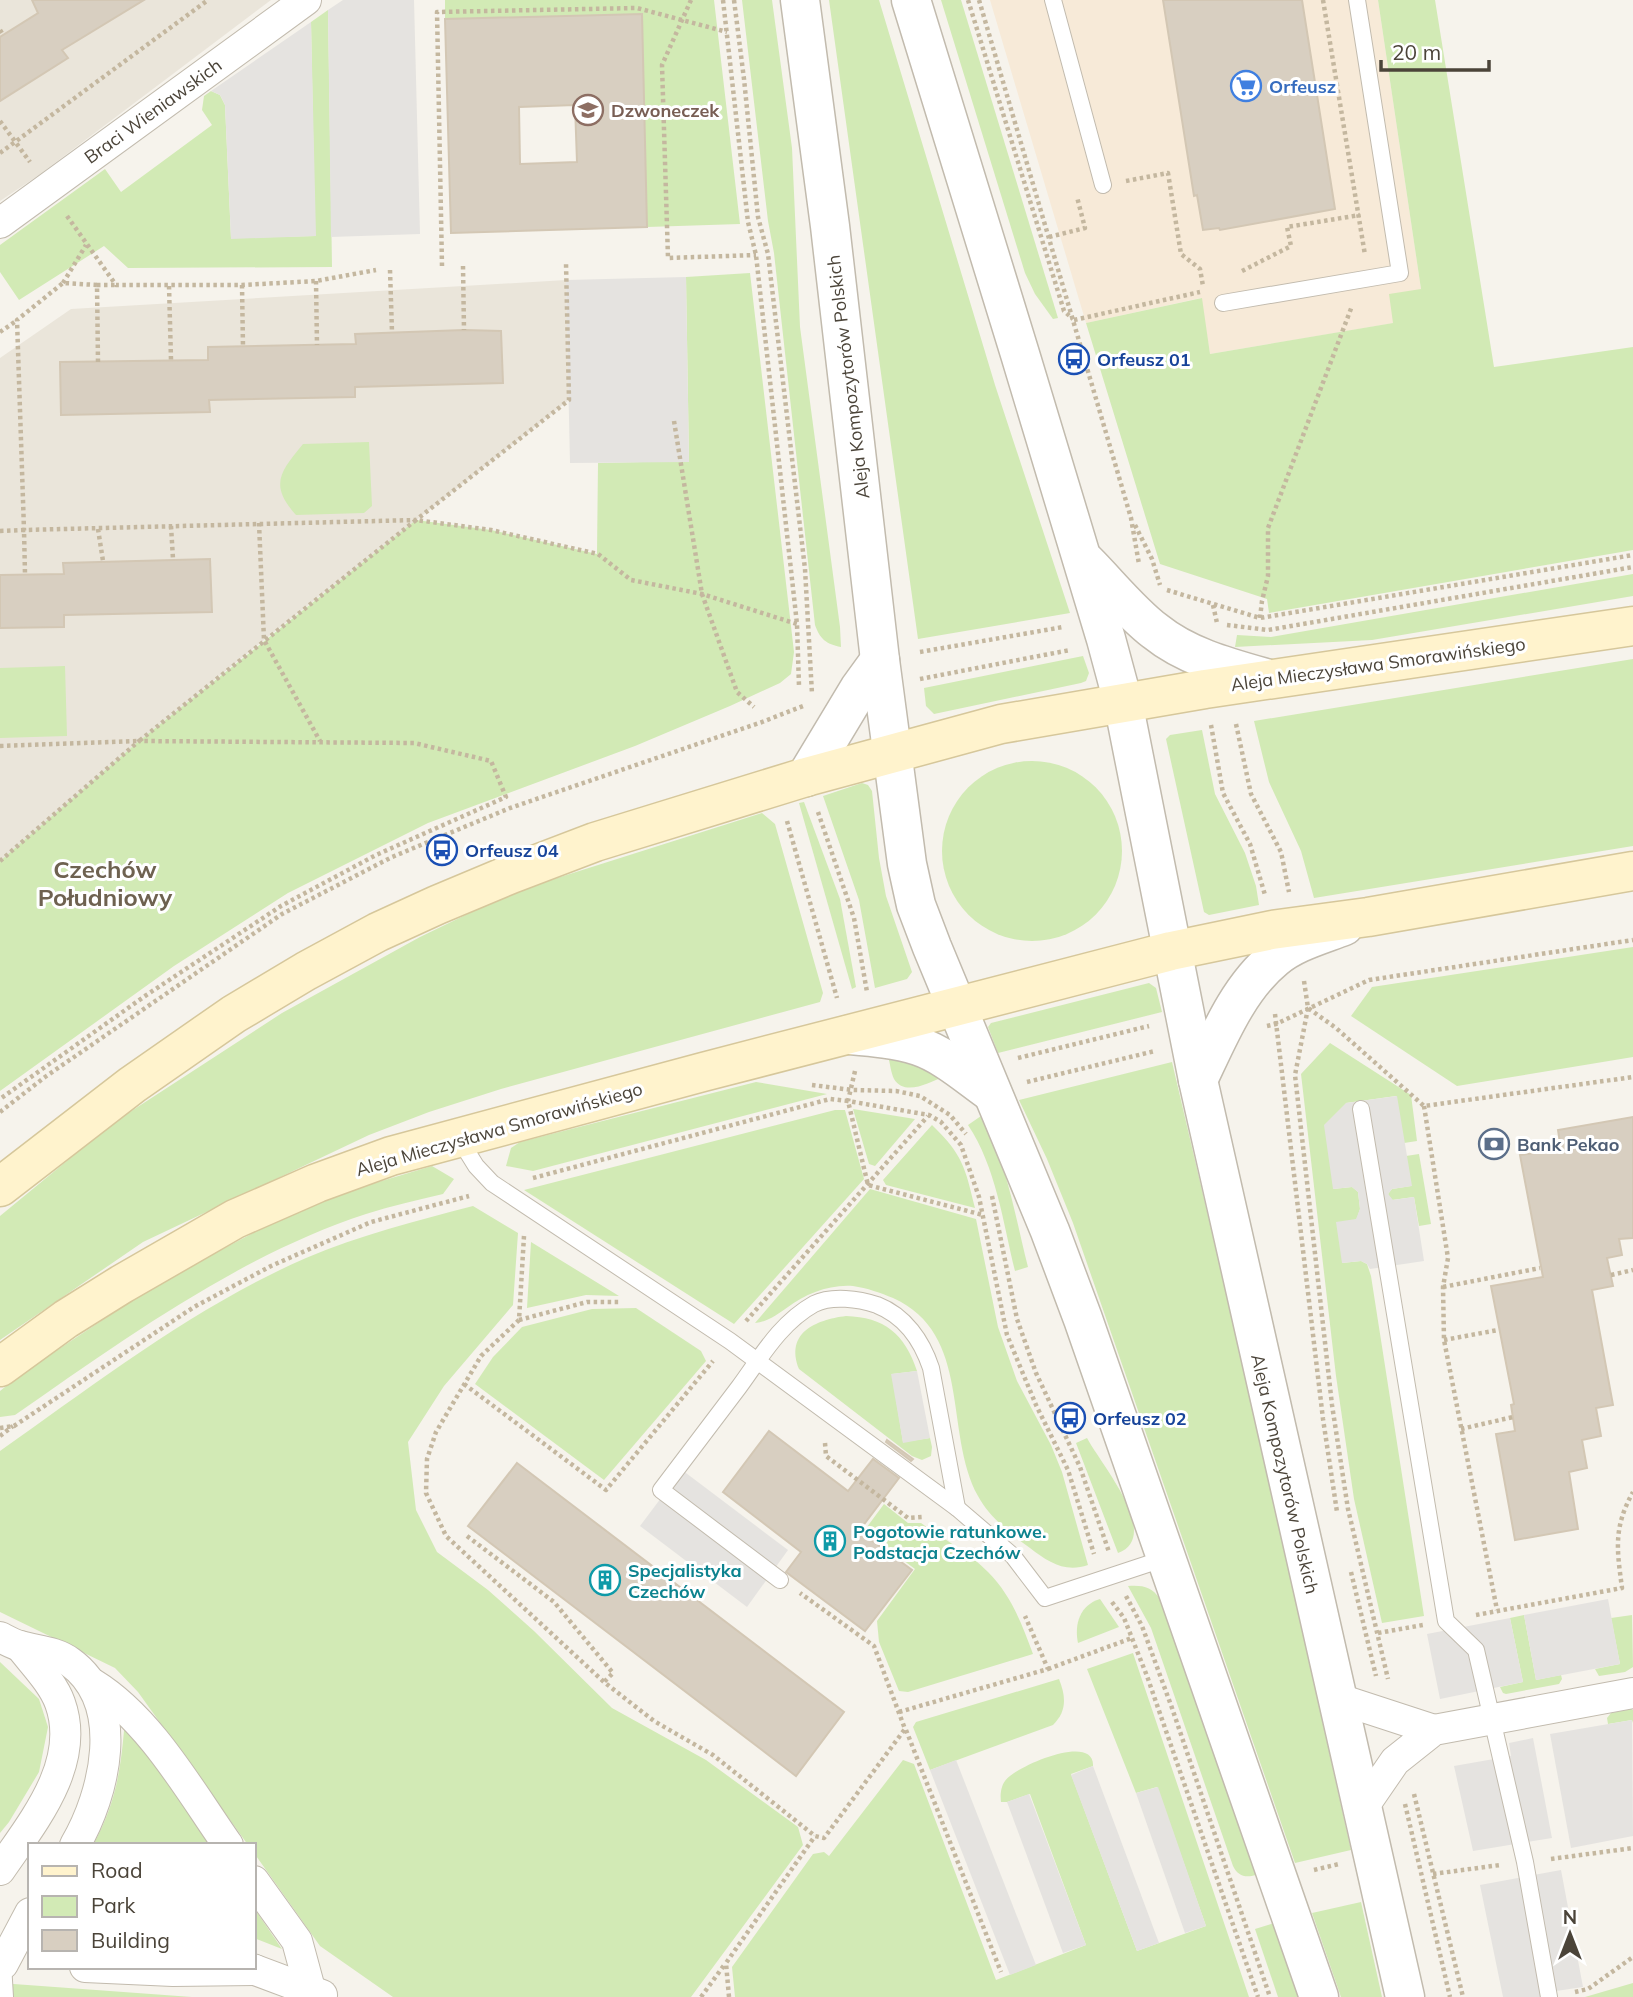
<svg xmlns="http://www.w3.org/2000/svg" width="1633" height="1997" font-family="Mulish,sans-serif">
  <rect width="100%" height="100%" fill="#f6f3ec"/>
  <g fill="#eae5da">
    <polygon points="0,0 271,0 39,175 0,201"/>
    <polygon points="566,280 569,400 264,640 139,741 0,861 0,358 71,309"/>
  </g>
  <polygon fill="#f7ead8" points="990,0 1378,0 1421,289 1394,323 1210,354 1201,298 1086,323"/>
  <g fill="#d2eab5">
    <polygon points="445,0 714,0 740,224 647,227 641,14 445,19"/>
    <path d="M742,0H772L792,148L800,327L840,627L841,647C826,644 820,639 815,625L774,253L768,221Z"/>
    <polygon points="829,0 879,0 995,385 1070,613 918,639"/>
    <polygon points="941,0 961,0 1058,318 1053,319 1035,294 1025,273"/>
    <polygon points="1378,0 1435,0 1494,367 1633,347 1633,550 1269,613 1267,599 1160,564 1086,323 1202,298 1210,354 1393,323 1389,294 1421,289"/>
    <polygon points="328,10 332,267 128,268 104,246 19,300 0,272 0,245 105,169 121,192 212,125 202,110 204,96 211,91 220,95 225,105 231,238 315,236 311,22"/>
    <polygon points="750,273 794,652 791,674 780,683 730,706 635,746 428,823 288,893 174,966 0,1091 0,861 139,741 416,520 491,530 597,554 598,463 689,461 686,277"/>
    <path d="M369,442L372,506L364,513L296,515C269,485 280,472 303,444Z"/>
    <polygon points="1633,574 1633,596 1372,640 1235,647 1237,635 1271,637"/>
    <polygon points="1083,656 1089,673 1086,681 1081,683 934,714 926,706 924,688"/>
    <polygon points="1633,659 1633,846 1314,898 1301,851 1269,782 1254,721"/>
    <polygon points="65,666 67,736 0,738 0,668"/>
    <polygon points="1202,730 1215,794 1245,853 1256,886 1259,905 1209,915 1204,912 1166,739 1170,735"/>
    <circle cx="1032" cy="851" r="90"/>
    <polygon points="862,783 868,785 872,791 879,858 886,896 912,972 907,979 875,988 859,900 823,796"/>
    <polygon points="804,802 840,899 856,987 852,989 799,803"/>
    <polygon points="762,813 775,824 823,993 820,1002 501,1089 429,1112 369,1135 143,1242 0,1340 0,1216 113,1123 282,1013 420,937 513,892"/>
    <polygon points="1633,947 1633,1057 1457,1086 1351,1016 1372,987"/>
    <polygon points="1149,983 1156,988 1162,1012 998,1053 988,1027 991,1023"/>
    <polygon points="1330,1043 1411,1095 1417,1141 1404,1143 1396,1096 1346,1103 1333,1189 1352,1187 1358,1192 1360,1209 1342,1263 1361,1261 1367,1264 1371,1276 1424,1616 1382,1623 1354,1499 1336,1376 1301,1074"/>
    <path d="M888,1056L903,1059L943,1077C930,1082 905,1097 894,1079C891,1073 890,1063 888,1056Z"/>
    <polygon points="1172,1062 1242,1361 1351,1850 1295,1863 1073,1223 1047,1159 1019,1100"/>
    <polygon points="756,1082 827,1094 533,1171 506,1166 511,1148 520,1142"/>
    <polygon points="853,1109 915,1119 875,1166 869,1164"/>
    <polygon points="835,1110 845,1110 864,1179 734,1324 524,1190"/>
    <path d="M981,1116C1007,1162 1015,1216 1028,1267L1015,1271C1003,1222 996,1167 968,1125Z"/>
    <path d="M932,1125C963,1155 965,1167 975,1208L886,1185L883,1180Z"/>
    <polygon points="1419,1154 1431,1224 1419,1226 1414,1197 1392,1200 1388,1194 1392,1189 1411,1186 1406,1156"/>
    <path d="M432,1166L454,1179L443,1194C418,1200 391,1206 366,1214C240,1255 123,1340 15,1415L0,1417V1391L21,1374L160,1282L278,1220L348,1191Z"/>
    <path d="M870,1189L976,1219L998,1327L1017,1381L1051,1445L1062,1472L1088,1565C1065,1573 1048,1562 1030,1548C1011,1534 989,1517 978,1496C943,1432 973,1334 893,1298C881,1293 867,1288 853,1286C830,1284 805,1294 788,1307C776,1315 770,1321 755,1323Z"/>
    <path d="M473,1206L518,1233L513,1305L444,1386L408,1442L416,1510L437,1552L488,1590L534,1631L612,1708L706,1760L798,1827L803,1845L691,1997H393L320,1946L254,1853V1845H248L138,1692L115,1668L0,1612V1451C98,1382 196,1306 306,1258C360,1235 416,1221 473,1206Z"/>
    <polygon points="531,1242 619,1296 586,1295 527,1308"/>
    <polygon points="636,1308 701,1351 706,1361 604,1480 475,1384 493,1357 522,1327 592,1309"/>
    <path d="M846,1316C884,1317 905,1334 917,1371L892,1374L903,1442L930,1438L932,1447L931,1456L922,1460L912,1456L799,1369C785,1333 815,1320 846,1316Z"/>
    <path d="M1087,1438C1100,1463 1163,1536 1118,1553L1076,1443Z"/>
    <path d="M884,1504L908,1523H921C941,1537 972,1555 988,1572C1011,1595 1022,1624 1033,1654L908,1692L899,1691L879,1642L877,1621L915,1569L864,1531Z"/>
    <path d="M1128,1586C1143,1585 1152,1587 1160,1599L1256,1875C1245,1878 1238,1876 1233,1866L1151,1628Z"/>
    <path d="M1100,1599L1119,1627L1078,1643C1074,1624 1080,1605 1100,1599Z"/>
    <polygon points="1524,1615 1536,1680 1561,1675 1562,1679 1559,1684 1506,1694 1503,1693 1500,1687 1523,1682 1510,1618"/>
    <polygon points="1632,1615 1633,1667 1625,1672 1599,1676 1595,1669 1620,1664 1611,1618"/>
    <path d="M1133,1653L1249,1997H735L732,1967L813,1854L824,1852L829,1856L903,1760L914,1764L996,1980L1086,1945L1030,1794L1007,1802H1001C1000,1795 1001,1786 1005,1781C1015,1766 1095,1732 1093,1766L1071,1774L1137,1951L1206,1926L1157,1787L1136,1793L1087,1669Z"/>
    <polygon points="0,1662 39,1699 48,1727 39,1772 9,1822 0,1833"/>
    <path d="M1059,1679C1066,1697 1067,1711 1053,1725L930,1770L913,1727L916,1722Z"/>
    <polygon points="1631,1709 1633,1710 1633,1723 1632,1720 1608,1724 1607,1718 1611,1713"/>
    <path d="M125,1719L210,1845H93C117,1801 121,1768 125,1719Z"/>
    <polygon points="1361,1902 1382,1997 1341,1997 1312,1913"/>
    <polygon points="254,1908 282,1949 254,1938"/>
    <polygon points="1274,1923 1300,1997 1278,1997 1255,1929"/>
    <polygon points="0,1983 192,1997 0,1997"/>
    <polygon points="1633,1983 1633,1997 1585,1997"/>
  </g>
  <g fill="#e5e3e0">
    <polygon points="343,0 414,0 420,234 331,237 328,10"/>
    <polygon points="311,22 316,236 231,239 225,105 220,95 211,91"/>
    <polygon points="686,277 689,462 570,463 566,280"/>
    <polygon points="1397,1096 1412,1186 1392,1189 1388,1194 1393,1200 1414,1197 1424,1261 1370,1269 1367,1264 1361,1261 1342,1263 1336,1222 1356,1219 1360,1209 1358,1192 1352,1187 1333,1189 1324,1125 1346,1103"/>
    <polygon points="917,1371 930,1438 903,1443 891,1374"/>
    <polygon points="682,1470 788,1550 747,1607 640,1526"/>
    <polygon points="1608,1599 1620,1664 1536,1680 1524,1615"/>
    <polygon points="1510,1618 1523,1682 1440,1699 1427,1634"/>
    <polygon points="1632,1720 1633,1836 1571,1848 1550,1734"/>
    <polygon points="1533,1738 1552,1838 1473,1851 1454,1766 1511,1756 1509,1743"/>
    <polygon points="956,1760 1036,1965 1010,1975 930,1770"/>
    <polygon points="1093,1766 1159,1943 1137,1951 1071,1775"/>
    <polygon points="1158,1787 1206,1926 1185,1933 1136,1793"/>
    <polygon points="1029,1794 1086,1945 1063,1953 1007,1802"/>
    <polygon points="1561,1870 1583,1987 1556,1991 1557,1997 1503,1997 1480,1885"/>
  </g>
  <g fill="#d8cfc1" stroke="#d3c7b4" stroke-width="2" fill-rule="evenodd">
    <polygon points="32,0 144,0 62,50 68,58 0,101 0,37 38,13"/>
    <polygon points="1163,0 1302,0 1335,209 1220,230 1219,228 1203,230 1197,195 1194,196"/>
    <path d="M642,14L647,227L451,233L445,19ZM575,105L577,162L520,164L519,107Z"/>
    <polygon points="464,330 501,331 503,383 355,387 355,397 209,400 210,412 61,415 60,362 208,360 208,347 356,344 355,334"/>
    <polygon points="210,559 212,612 64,615 64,627 0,628 0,575 64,574 63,563"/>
    <polygon points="1633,1117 1633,1238 1619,1239 1622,1255 1607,1258 1613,1286 1592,1290 1613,1405 1596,1408 1601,1436 1582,1440 1587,1468 1569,1472 1578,1529 1515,1540 1496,1434 1515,1431 1511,1405 1514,1404 1491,1286 1543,1277 1520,1155 1561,1149 1558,1130"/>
    <polygon points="769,1431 848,1491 873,1459 899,1478 859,1531 912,1570 865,1631 786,1572 801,1552 723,1492"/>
    <polygon points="887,1440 913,1459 911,1461 886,1442"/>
    <polygon points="517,1463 844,1712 796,1776 468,1526"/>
  </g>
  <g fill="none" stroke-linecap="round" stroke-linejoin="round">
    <g stroke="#c2bbae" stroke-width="18">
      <g id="service">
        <polyline points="1053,0 1103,185"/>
        <polyline points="1223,303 1400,273 1357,0"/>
        <polyline points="1361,1109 1446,1621 1476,1650 1525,1862 1549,1997"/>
        <polyline points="458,1137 476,1166 492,1183 730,1341 957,1508 1013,1556 1045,1598 1166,1558"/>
        <path d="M780,1580L661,1490C687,1456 713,1421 739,1387C761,1357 780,1323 814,1304C832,1295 859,1299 877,1305C905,1316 922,1341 931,1368L957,1508"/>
        <polyline points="3,1964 5,1997"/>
      </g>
    </g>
    <g stroke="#c2bbae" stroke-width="32">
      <g id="minor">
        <polyline points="0,223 306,0"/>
        <path d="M0,1637C6,1640 13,1644 20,1646C37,1651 55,1651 70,1662C127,1703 105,1794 75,1845"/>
        <path d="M93,1684C150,1719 190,1791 228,1845"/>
        <polyline points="1336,1698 1434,1730"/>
        <polyline points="1362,1809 1395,1761 1434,1730 1633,1693"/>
        <path d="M0,1870C32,1823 82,1764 60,1703C53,1683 33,1663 20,1646"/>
        <polyline points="254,1881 297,1941 310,1989"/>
        <polyline points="3,1964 30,1913"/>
        <polyline points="85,1967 173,1971 255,1970"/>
        <polyline points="247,1967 322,1995"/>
      </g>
    </g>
    <g stroke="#c2bbae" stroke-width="41">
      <g id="tertiary">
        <polyline points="800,0 830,226 880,660 907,864 916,905 932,947 1050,1231 1083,1319 1319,1997"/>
        <polyline points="911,0 1020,354 1106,639 1123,702 1198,1080 1405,1997"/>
        <path d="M1086,562C1108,584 1131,613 1155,631C1187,657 1230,668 1269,679"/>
        <polyline points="806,777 859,689 880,660"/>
        <path d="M848,1035C871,1037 896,1039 918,1046C945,1055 969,1077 992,1093"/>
        <path d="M1198,1080C1218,1038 1238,988 1275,958C1294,942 1321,935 1344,926"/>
      </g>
    </g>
    <g stroke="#d6c79b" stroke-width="41">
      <g id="secondary">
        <polyline points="0,1187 132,1085 234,1014 306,971 378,932 437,905 511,874 595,842 806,777 1001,724 1205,689 1633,626"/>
        <polyline points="0,1367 66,1319 122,1284 235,1219 317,1183 391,1156 703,1072 1171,951 1272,930 1368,917 1633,871"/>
      </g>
    </g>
    <g stroke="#c4b79f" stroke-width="4.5" stroke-dasharray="3.5 3.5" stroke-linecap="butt">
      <polyline points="691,0 662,65 668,258 756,255"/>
      <polyline points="723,0 748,222 756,255 797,624 799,686"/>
      <polyline points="734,0 744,79 758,217 768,254 805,569 812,694"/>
      <polyline points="968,0 1064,311 1073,319"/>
      <polyline points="979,0 1131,518 1139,564"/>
      <polyline points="1323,0 1365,255"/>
      <polyline points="0,30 3,35"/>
      <polyline points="0,121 30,162"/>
      <polyline points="0,153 208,0"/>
      <polyline points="1126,181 1168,173 1181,254 1200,269 1203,286"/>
      <polyline points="67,216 116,285 242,285 316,281 376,270"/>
      <polyline points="1049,237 1085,228 1077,197"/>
      <polyline points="442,266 437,12 637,8 727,32"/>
      <polyline points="463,266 464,330"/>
      <polyline points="390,270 392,332"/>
      <polyline points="1242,271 1291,246 1287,227 1360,215"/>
      <polyline points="316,281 317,345"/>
      <polyline points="63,283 86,245"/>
      <polyline points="97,285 63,283 17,320 24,530 416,520 569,400 566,263"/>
      <polyline points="242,285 243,347"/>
      <polyline points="169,286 171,360"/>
      <polyline points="1074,320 1200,292"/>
      <polyline points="0,332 16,321"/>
      <polyline points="98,362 97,285 116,285"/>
      <polyline points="674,421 702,594 737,692 754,707"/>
      <polyline points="259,523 264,640 320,741"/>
      <polyline points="1135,525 1152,559 1160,585"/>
      <polyline points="171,526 173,559"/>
      <polyline points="98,529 103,561"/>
      <polyline points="0,531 24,530 25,574"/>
      <polyline points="1167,590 1260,618 1633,555"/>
      <polyline points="1213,605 1217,623"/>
      <polyline points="1260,618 1262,601 1268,576 1268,528 1352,306"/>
      <polyline points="1227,625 1268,630 1633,567"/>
      <polyline points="920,652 1063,627"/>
      <polyline points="920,679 1070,650"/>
      <polyline points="1236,724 1251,794 1281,852 1289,892"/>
      <polyline points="1211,725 1223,793 1250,844 1265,895"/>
      <polyline points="0,746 139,741 416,520 491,530 598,554 631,580 702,594 797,624"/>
      <polyline points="818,812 854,918 867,992"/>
      <polyline points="787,821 837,998"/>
      <polyline points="0,861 139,741 414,743 491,761 506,797 376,855 281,906 145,996 0,1099"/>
      <polyline points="1304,981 1308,1008 1336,1028 1424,1106 1633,1077"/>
      <polyline points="1308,1008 1295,1075 1332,1405 1348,1509 1388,1679"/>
      <polyline points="1275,1014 1323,1419 1337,1512"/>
      <polyline points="1267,1026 1276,1024 1369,980 1633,940"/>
      <polyline points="1018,1058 1149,1026"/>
      <polyline points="855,1071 848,1101 929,1115 941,1122 961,1145 979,1197 1007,1335 1036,1405 1068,1470 1094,1554"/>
      <polyline points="1027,1082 1155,1051"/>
      <polyline points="812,1085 852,1090 896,1091 920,1096 950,1115 966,1134"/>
      <polyline points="1424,1106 1448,1258 1443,1287 1444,1340 1497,1610"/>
      <polyline points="0,1112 45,1077 282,914 392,857 510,808 762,722 803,706"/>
      <polyline points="533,1178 830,1099 848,1101 868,1185 983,1215"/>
      <polyline points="992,1196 1017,1319 1036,1373 1080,1467 1109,1552"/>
      <polyline points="524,1236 519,1320 481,1356 436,1432 427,1459 426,1493 446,1536 604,1682 654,1721 713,1755 815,1836 824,1838 905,1729 874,1646 800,1593"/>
      <polyline points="1611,1275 1633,1270"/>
      <polyline points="1443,1287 1540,1268"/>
      <polyline points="519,1320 587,1302 621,1302"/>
      <polyline points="746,1321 928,1116"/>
      <polyline points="1444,1340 1498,1330"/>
      <polyline points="464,1384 606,1490 713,1361"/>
      <polyline points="0,1428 14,1426 194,1307 271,1266 371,1222 469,1196"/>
      <polyline points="1461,1429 1513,1417"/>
      <polyline points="0,1436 13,1426"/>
      <polyline points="825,1443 826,1456 908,1518 923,1517"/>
      <polyline points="467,1536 554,1602 613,1673 604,1682"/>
      <polyline points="1351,1572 1376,1676"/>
      <polyline points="1126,1596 1142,1626 1172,1708 1270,1997"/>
      <polyline points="1112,1602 1124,1618 1147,1676 1258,1997"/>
      <path d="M1476,1615L1622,1588C1617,1550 1613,1528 1633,1492"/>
      <polyline points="1378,1633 1423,1625"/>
      <polyline points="1048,1669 1132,1638"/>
      <polyline points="899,1712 1048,1669 1025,1616"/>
      <polyline points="906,1730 1001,1972"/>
      <polyline points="1414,1794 1463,1997"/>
      <polyline points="1405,1804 1450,1997"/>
      <polyline points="1551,1859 1633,1848"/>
      <polyline points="1314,1870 1339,1864"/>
      <polyline points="1433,1874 1500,1865"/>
      <polyline points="1575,1992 1588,1989 1633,1957"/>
      <polyline points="701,1997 725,1964"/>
      <polyline points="729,1997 726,1963 815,1836"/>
    </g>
    <use href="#service" stroke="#fff" stroke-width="16"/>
    <use href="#minor" stroke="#fff" stroke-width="30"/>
    <use href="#tertiary" stroke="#fff" stroke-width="38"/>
    <use href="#secondary" stroke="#fff3cd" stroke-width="38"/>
  </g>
  <defs>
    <g id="supermarket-ring" transform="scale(1.575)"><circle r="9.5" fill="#fff" stroke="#3f7fe0" stroke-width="1.5"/><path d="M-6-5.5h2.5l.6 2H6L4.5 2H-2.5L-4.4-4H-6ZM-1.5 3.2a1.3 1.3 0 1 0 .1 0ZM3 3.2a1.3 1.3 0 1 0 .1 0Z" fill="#3f7fe0"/></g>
    <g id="school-ring" transform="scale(1.575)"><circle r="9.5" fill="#fff" stroke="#8d6e63" stroke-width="1.5"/><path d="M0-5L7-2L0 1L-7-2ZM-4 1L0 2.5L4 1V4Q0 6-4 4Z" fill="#8d6e63"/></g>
    <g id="bus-ring" transform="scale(1.575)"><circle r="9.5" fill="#fff" stroke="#1a4fb4" stroke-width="1.5"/><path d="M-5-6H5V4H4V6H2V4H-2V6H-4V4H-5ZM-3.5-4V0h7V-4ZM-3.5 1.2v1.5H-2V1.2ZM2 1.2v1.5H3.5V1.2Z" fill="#1a4fb4"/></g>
    <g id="bank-ring" transform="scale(1.575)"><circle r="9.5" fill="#fff" stroke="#5c6f8a" stroke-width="1.5"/><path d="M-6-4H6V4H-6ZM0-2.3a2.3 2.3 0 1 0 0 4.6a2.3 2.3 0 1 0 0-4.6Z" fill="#5c6f8a"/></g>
    <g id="building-ring" transform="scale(1.575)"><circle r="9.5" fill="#fff" stroke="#0f9aa8" stroke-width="1.5"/><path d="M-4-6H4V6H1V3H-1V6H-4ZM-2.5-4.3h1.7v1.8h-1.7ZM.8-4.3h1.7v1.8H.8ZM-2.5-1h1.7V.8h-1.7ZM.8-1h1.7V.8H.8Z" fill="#0f9aa8"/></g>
  </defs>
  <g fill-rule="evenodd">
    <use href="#supermarket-ring" x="1246" y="86"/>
    <use href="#school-ring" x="588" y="110"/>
    <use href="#bus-ring" x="1074" y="359"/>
    <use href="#bus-ring" x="442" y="850"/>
    <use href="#bank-ring" x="1494" y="1144"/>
    <use href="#bus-ring" x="1070" y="1418"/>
    <use href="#building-ring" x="830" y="1541"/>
    <use href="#building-ring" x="605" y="1580"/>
  </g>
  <g text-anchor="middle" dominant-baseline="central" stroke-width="6" stroke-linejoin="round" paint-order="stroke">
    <g font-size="18" font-weight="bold" fill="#366cbe" stroke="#fff" text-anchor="start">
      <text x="1269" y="86">Orfeusz</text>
    </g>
    <g font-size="18" font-weight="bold" fill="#785e54" stroke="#fff" text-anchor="start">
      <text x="611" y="110">Dzwoneczek</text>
    </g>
    <g font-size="18" fill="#4b4439" stroke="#fff">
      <text transform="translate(153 111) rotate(-36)">Braci Wieniawskich</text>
      <text transform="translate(848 377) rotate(-97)">Aleja Kompozytorów Polskich</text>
      <text transform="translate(1378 664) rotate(-8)">Aleja Mieczysława Smorawińskiego</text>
      <text transform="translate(499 1129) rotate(-16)">Aleja Mieczysława Smorawińskiego</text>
      <text transform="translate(1285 1474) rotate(77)">Aleja Kompozytorów Polskich</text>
    </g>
    <g font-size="18" font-weight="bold" fill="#164399" stroke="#fff" text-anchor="start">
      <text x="1097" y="359">Orfeusz 01</text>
      <text x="465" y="850">Orfeusz 04</text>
      <text x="1093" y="1418">Orfeusz 02</text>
    </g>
    <g font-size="18" font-weight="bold" fill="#4e5e75" stroke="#fff" text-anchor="start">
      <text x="1517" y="1144">Bank Pekao</text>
    </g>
    <g font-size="18" font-weight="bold" fill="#0d838f" stroke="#fff" text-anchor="start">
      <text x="853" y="1531">Pogotowie ratunkowe.<tspan x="853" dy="21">Podstacja Czechów</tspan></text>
      <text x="628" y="1570">Specjalistyka<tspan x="628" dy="21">Czechów</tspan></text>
    </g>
    <g font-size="24" font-weight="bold" fill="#6e6250" stroke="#fff">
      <text x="105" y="869">Czechów<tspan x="105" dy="28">Południowy</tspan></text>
    </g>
  </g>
  <rect x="28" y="1843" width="228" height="126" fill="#ffffff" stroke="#b7b4b0" stroke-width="2"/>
  <rect x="42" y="1866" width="35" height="10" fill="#fff3cd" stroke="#b7b4b0" stroke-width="2"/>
  <text x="91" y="1878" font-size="21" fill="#4b4439">Road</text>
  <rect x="42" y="1896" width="35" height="21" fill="#d2eab5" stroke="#b7b4b0" stroke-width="2"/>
  <text x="91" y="1913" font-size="21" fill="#4b4439">Park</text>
  <rect x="42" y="1930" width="35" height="21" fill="#d8cfc1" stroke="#b7b4b0" stroke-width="2"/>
  <text x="91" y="1948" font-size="21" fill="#4b4439">Building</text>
  <g transform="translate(1570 1934)" stroke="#ffffff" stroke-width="5" paint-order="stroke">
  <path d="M0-5L12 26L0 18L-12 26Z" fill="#4b4439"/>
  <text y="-10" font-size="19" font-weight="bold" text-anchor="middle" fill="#4b4439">N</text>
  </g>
  <path d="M1381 60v10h108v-10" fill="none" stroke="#4b4439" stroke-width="3.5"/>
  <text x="1392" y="60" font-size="21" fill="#4b4439" stroke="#ffffff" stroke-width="5" paint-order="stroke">20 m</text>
</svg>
